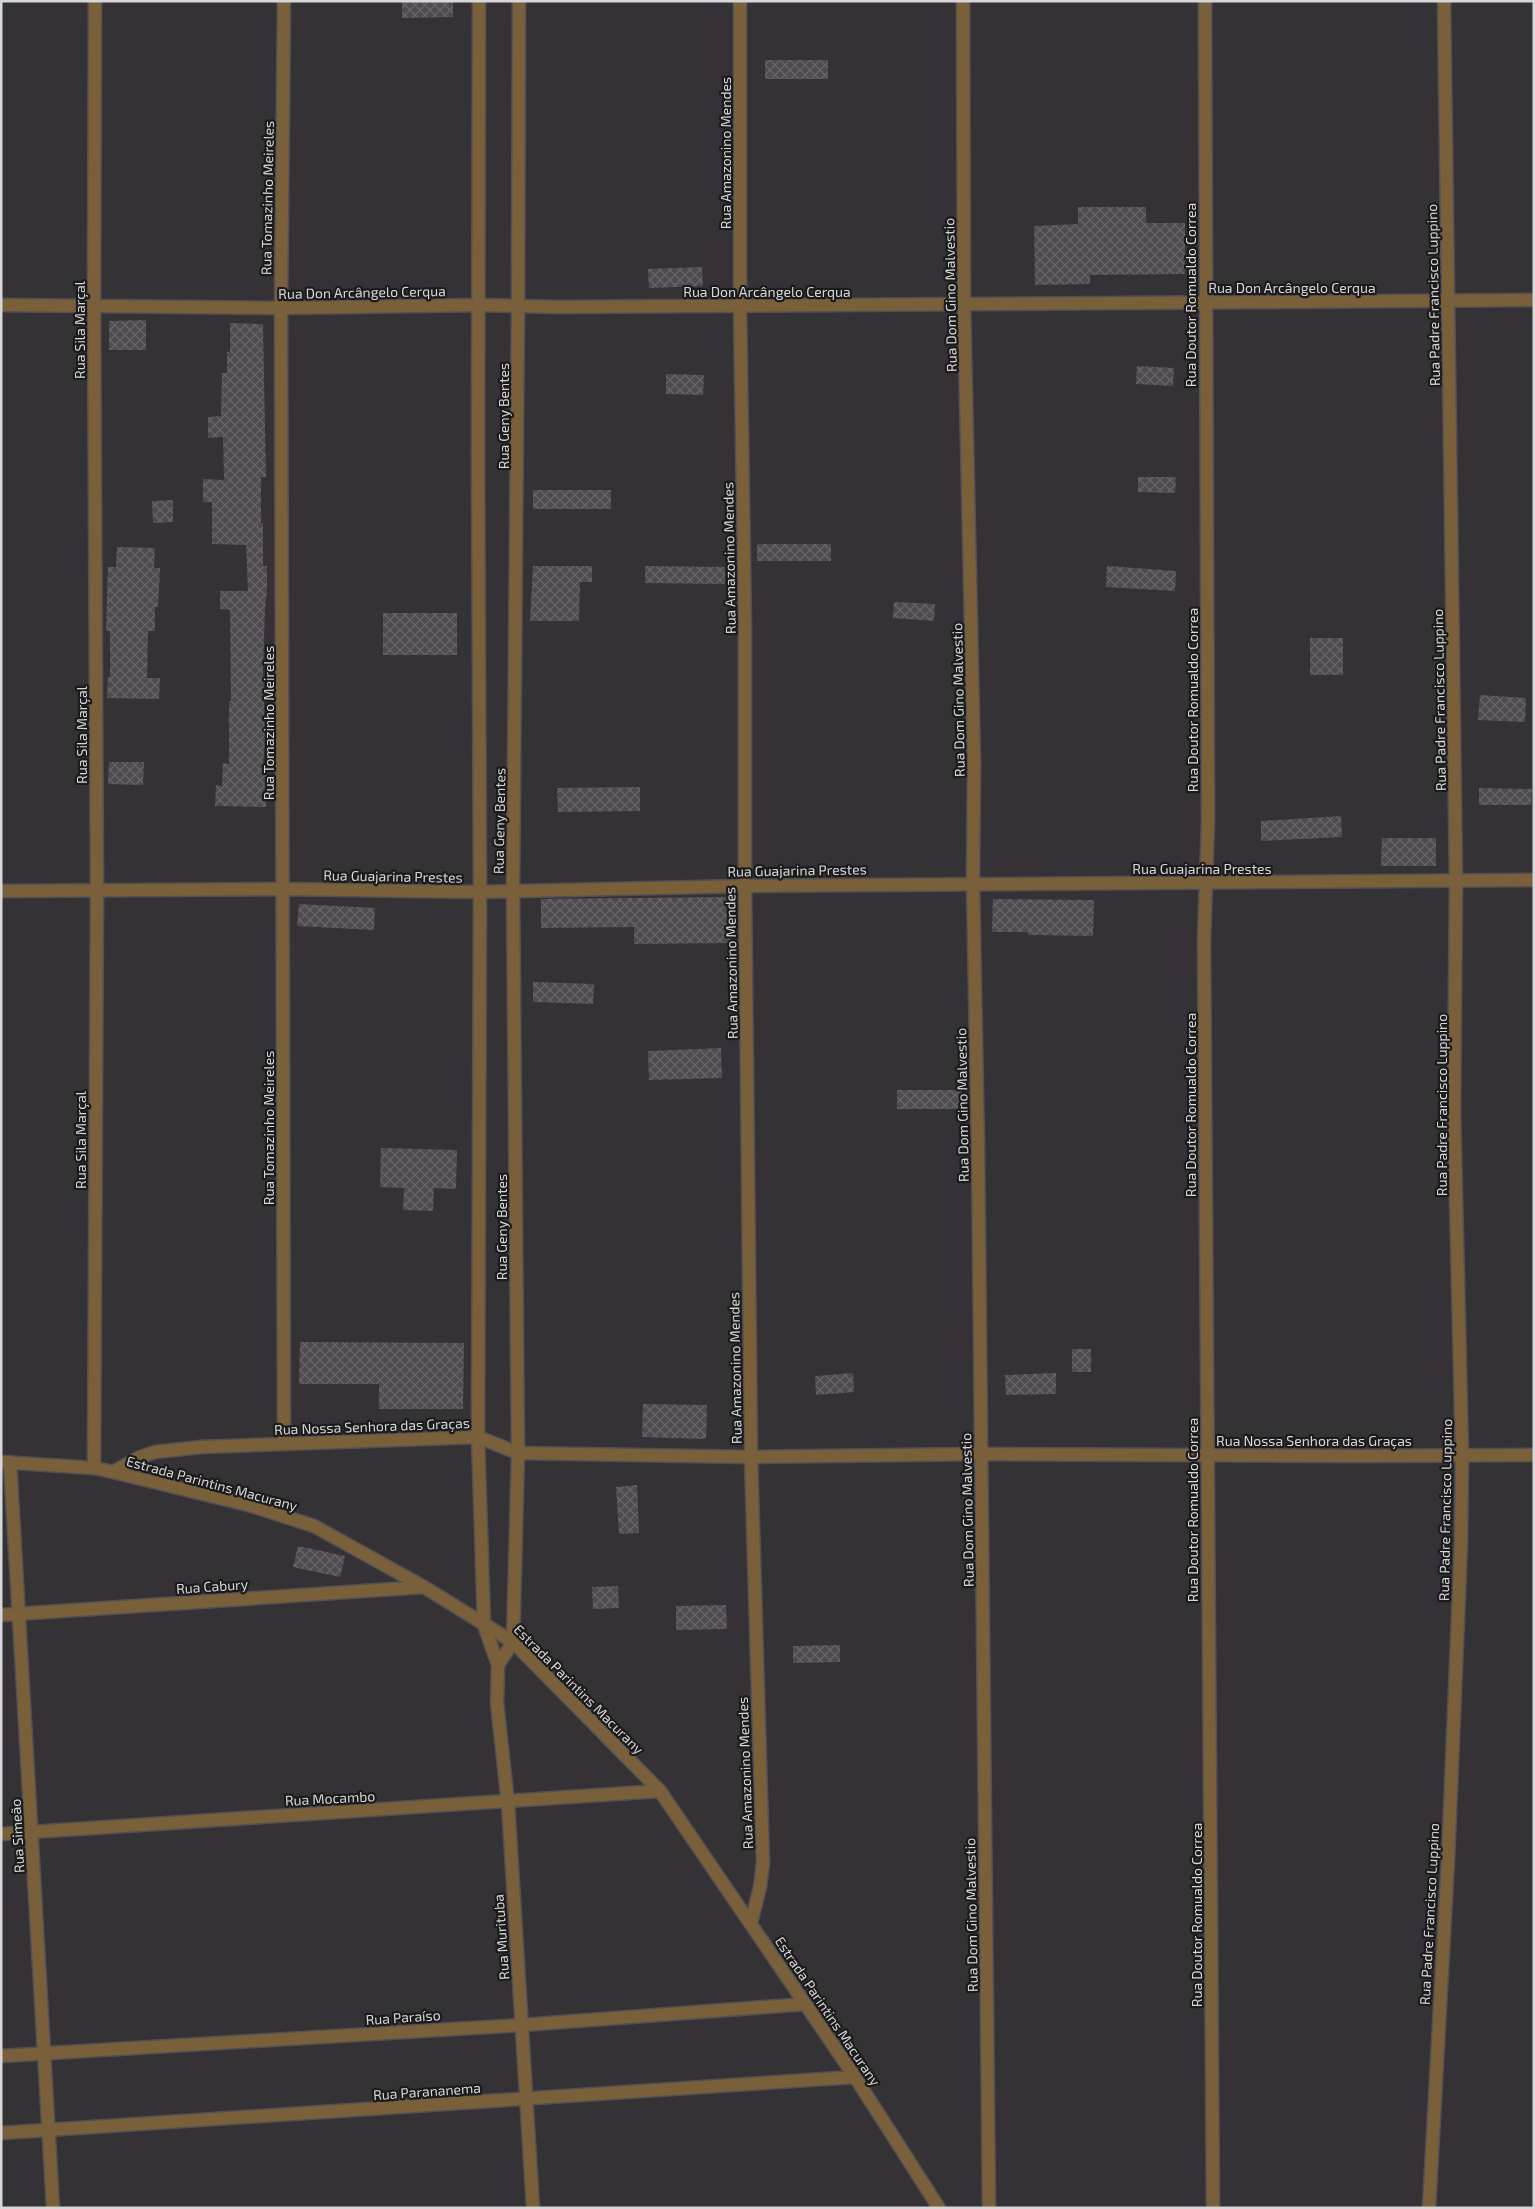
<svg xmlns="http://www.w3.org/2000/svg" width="1535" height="2209" font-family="'Exo 2',sans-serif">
  <defs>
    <pattern id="building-cross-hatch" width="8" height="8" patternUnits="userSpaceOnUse" patternTransform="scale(1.25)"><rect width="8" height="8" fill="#4f4c51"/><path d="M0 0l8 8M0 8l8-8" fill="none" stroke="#686569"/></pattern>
  </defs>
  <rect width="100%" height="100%" fill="#353236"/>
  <g fill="url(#building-cross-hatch)">
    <polygon points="402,1 453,1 453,17 402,18"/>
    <rect x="765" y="60" width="63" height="19"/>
    <polygon points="1078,207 1146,207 1146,223 1185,223 1185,274 1090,275 1090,284 1035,285 1034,226 1078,224"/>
    <polygon points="702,267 703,286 649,288 648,269"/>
    <polygon points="146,320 146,350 109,350 109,321"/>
    <polygon points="230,323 263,324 266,477 261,477 261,523 263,523 263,566 267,566 267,590 265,610 263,669 265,741 263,765 267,766 266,807 215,806 216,785 222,786 223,763 229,764 229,701 231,701 230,610 220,609 220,591 248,591 246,545 212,544 212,502 203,502 203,479 224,480 223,437 208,438 208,417 221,416 222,373 227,373 227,352 230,352"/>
    <polygon points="1137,366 1174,368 1173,386 1136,384"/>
    <polygon points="666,374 704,375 703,395 666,394"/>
    <polygon points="1138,477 1176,477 1175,493 1138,492"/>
    <rect x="533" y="490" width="78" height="19"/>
    <polygon points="173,500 173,522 153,523 152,501"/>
    <rect x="757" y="544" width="74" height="17"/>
    <polygon points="117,547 155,548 154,568 160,568 159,589 158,607 155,607 155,631 148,631 147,678 160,678 159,699 107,698 108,677 110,677 110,631 106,631 108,567 116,567"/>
    <polygon points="533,566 592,566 592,582 580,582 579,621 530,621"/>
    <polygon points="645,566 725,567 725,584 645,583"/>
    <polygon points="1107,566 1176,571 1175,591 1106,587"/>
    <polygon points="894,602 935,604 934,621 893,618"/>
    <rect x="383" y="613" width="74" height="42"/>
    <rect x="1310" y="638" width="33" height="37"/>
    <polygon points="1480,695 1526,698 1525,722 1478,720"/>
    <polygon points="109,762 144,762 143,785 108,784"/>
    <polygon points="640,787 640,811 558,812 557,788"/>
    <polygon points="1479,788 1532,789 1531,805 1479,805"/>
    <polygon points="1341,816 1342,837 1261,841 1261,821"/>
    <polygon points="1382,838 1436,838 1436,866 1381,866"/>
    <polygon points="731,897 731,943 634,944 634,927 541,928 541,899"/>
    <polygon points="993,899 1094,900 1093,936 1028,935 1028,932 992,932"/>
    <polygon points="299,904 375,908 374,930 297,926"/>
    <polygon points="533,982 594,984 593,1004 533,1002"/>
    <polygon points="721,1048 722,1078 649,1080 648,1051"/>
    <rect x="897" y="1090" width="65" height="19"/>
    <polygon points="381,1148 457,1150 456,1189 434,1188 433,1211 403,1210 404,1188 380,1187"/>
    <polygon points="300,1342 464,1343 463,1409 379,1409 379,1384 299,1384"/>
    <rect x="1072" y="1349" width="19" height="23"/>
    <polygon points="853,1373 854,1392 816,1395 815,1376"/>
    <polygon points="1056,1373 1056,1394 1006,1395 1005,1375"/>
    <polygon points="643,1404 707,1405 706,1439 642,1437"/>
    <polygon points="637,1485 639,1533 619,1534 616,1487"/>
    <polygon points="298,1546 345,1556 340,1577 293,1567"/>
    <polygon points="618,1586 619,1608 593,1609 592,1587"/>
    <polygon points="726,1605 727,1629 676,1630 676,1606"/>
    <polygon points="840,1645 840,1662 793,1663 793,1646"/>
  </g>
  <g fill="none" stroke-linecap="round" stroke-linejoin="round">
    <g stroke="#525053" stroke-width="15">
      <g id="minor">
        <polyline points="740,1 740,306 745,630 745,886 751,1457 763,1863 760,1887 751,1923"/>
        <polyline points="963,1 964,304 974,764 973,884 978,1148 989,2208"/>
        <polyline points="1205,1 1208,823 1204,941 1213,2208"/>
        <polyline points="1,305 281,308 479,305 558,307 1534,300"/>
        <polyline points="1,891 283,889 480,892 745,886 1534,880"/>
        <polyline points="284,1444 281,308 284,1"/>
        <polyline points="10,1462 53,2208"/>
        <polyline points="94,1468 97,889 94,306 95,1"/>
        <polyline points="113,1472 140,1457 155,1452 201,1447 478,1437 518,1453 751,1457 981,1454 1358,1456 1534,1455"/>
        <polyline points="1,1615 424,1587"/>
        <polyline points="484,1625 498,1665 497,1703 508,1803 533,2208"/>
        <polyline points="498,1665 513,1642"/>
        <polyline points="1,1834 660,1791"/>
        <polyline points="1,2056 522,2025 806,2004"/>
        <polyline points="1,2133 855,2077"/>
        <polyline points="1429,2208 1448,1860 1461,1544 1462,1455 1454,1112 1456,882 1444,1"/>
      </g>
    </g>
    <g stroke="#525053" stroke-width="15">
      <g id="tertiary">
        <polyline points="479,1 478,455 480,892 478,1437 484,1625"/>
        <polyline points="1,1462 94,1468 113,1472 252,1506 314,1526 424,1587 513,1642 660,1791 855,2077 939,2208"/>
        <polyline points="513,1642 518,1453 513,890 518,307 519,1"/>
      </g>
    </g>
    <use href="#minor" stroke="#795f3a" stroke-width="12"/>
    <use href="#tertiary" stroke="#795f3a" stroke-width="12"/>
  </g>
  <g text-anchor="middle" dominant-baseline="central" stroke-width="4.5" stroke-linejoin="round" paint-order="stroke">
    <g font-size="14" fill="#d7d6d8" stroke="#1c1b1c">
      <text transform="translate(725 153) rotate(-90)">Rua Amazonino Mendes</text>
      <text transform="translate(267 198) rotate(-89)">Rua Tomazinho Meireles</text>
      <text x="1292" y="287">Rua Don Arcângelo Cerqua</text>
      <text x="767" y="291">Rua Don Arcângelo Cerqua</text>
      <text transform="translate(362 292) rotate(-1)">Rua Don Arcângelo Cerqua</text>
      <text transform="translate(950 295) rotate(-91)">Rua Dom Gino Malvestio</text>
      <text transform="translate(1190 295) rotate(-90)">Rua Doutor Romualdo Correa</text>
      <text transform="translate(1433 295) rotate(-91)">Rua Padre Francisco Luppino</text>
      <text transform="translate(79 330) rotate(-90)">Rua Sila Marçal</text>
      <text transform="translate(503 416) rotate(-90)">Rua Geny Bentes</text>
      <text transform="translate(729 558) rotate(-91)">Rua Amazonino Mendes</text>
      <text transform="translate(958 700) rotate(-91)">Rua Dom Gino Malvestio</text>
      <text transform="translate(1192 700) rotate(-90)">Rua Doutor Romualdo Correa</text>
      <text transform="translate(1439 700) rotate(-91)">Rua Padre Francisco Luppino</text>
      <text transform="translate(268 723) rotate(-90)">Rua Tomazinho Meireles</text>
      <text transform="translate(81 735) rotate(-90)">Rua Sila Marçal</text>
      <text transform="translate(499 821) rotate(-89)">Rua Geny Bentes</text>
      <text x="1202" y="868">Rua Guajarina Prestes</text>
      <text transform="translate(797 870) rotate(-1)">Rua Guajarina Prestes</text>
      <text transform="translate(393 876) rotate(1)">Rua Guajarina Prestes</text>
      <text transform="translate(731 963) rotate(-91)">Rua Amazonino Mendes</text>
      <text transform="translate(962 1105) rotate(-91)">Rua Dom Gino Malvestio</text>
      <text transform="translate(1190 1105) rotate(-90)">Rua Doutor Romualdo Correa</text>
      <text transform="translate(1441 1105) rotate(-90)">Rua Padre Francisco Luppino</text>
      <text transform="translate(268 1128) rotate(-90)">Rua Tomazinho Meireles</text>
      <text transform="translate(80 1140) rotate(-90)">Rua Sila Marçal</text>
      <text transform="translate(501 1227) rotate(-90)">Rua Geny Bentes</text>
      <text transform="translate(735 1368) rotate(-91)">Rua Amazonino Mendes</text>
      <text transform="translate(372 1426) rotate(-2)">Rua Nossa Senhora das Graças</text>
      <text x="1314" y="1440">Rua Nossa Senhora das Graças</text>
      <text transform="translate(212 1483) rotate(15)">Estrada Parintins Macurany</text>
      <text transform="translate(967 1510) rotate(-91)">Rua Dom Gino Malvestio</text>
      <text transform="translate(1192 1510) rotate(-90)">Rua Doutor Romualdo Correa</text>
      <text transform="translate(1445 1510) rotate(-89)">Rua Padre Francisco Luppino</text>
      <text transform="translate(212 1586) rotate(-4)">Rua Cabury</text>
      <text transform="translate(579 1689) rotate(45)">Estrada Parintins Macurany</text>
      <text transform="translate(745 1773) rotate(-92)">Rua Amazonino Mendes</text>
      <text transform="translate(330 1798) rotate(-3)">Rua Mocambo</text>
      <text transform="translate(17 1836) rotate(-93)">Rua Simeão</text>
      <text transform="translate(1429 1914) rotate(-87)">Rua Padre Francisco Luppino</text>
      <text transform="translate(971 1915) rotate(-91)">Rua Dom Gino Malvestio</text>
      <text transform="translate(1196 1915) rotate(-90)">Rua Doutor Romualdo Correa</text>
      <text transform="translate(501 1937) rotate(-94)">Rua Murituba</text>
      <text transform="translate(828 2011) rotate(56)">Estrada Parintins Macurany</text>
      <text transform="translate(403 2017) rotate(-4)">Rua Paraíso</text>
      <text transform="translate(427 2091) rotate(-4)">Rua Parananema</text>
    </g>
  </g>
  <rect width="1535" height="2209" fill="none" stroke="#d7d6d8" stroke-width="5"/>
</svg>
